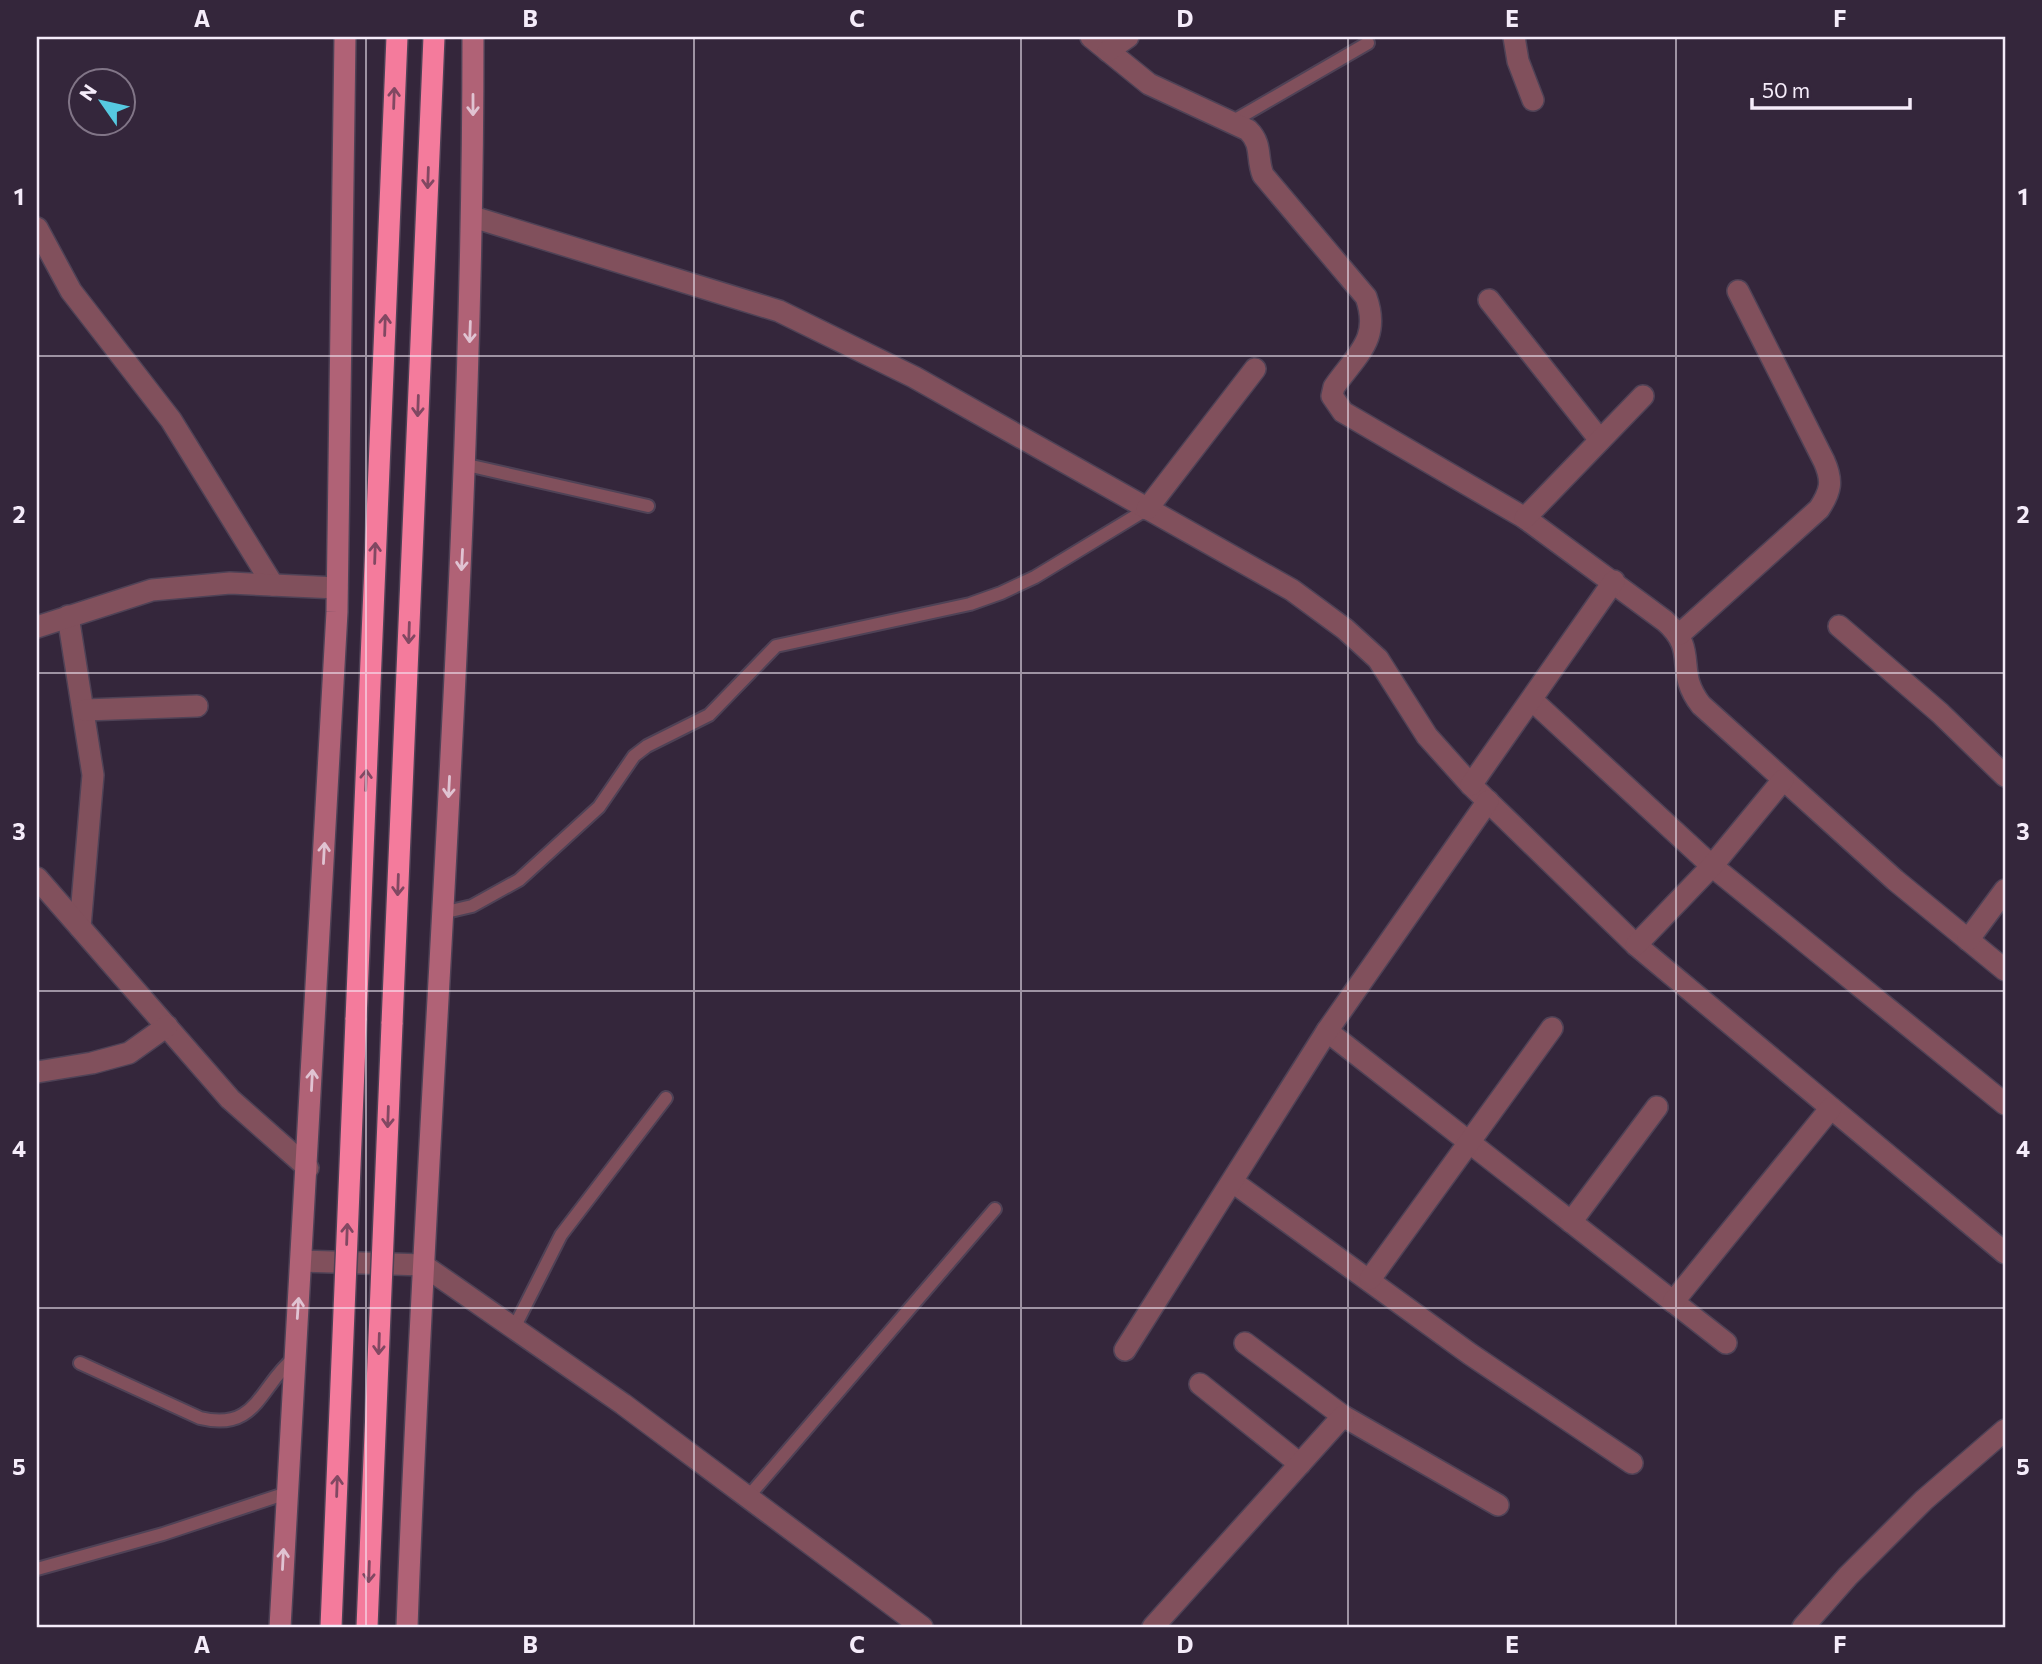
<svg xmlns="http://www.w3.org/2000/svg" width="2042" height="1664" font-family="Commissioner,sans-serif">
  <rect width="100%" height="100%" fill="#34263b"/>
  <g fill="none" stroke-linecap="round" stroke-linejoin="round">
    <g stroke="#4f4256" stroke-width="16">
      <g id="lane">
        <polyline points="1230,123 1368,43"/>
        <polyline points="467,465 648,506"/>
        <polyline points="442,913 472,906 519,880 599,807 634,756 647,746 709,715 776,646 970,604 1001,593 1035,577 1147,509"/>
        <polyline points="513,1330 561,1235 666,1098"/>
        <path d="M80,1363L200,1418C257,1432 259,1387 294,1358"/>
        <polyline points="748,1497 995,1209"/>
        <polyline points="37,1569 163,1534 287,1493"/>
      </g>
    </g>
    <g stroke="#4f4256" stroke-width="24">
      <g id="street">
        <path d="M1091,37L1149,84L1248,130C1263,145 1256,157 1263,175L1366,297C1381,339 1357,354 1334,387L1332,396L1343,412L1525,518L1665,621C1700,652 1673,669 1701,705L1895,880L2005,970"/>
        <polyline points="1514,37 1518,61 1533,100"/>
        <polyline points="1108,51 1128,37"/>
        <polyline points="473,217 779,311 914,377 1292,590 1345,629 1378,659 1427,736 1471,785 1636,945 2005,1253"/>
        <polyline points="37,228 71,291 171,420 273,585"/>
        <polyline points="1489,300 1600,440"/>
        <polyline points="1147,509 1255,369"/>
        <polyline points="1525,518 1643,396"/>
        <polyline points="68,616 93,775 80,927"/>
        <polyline points="1839,626 1940,713 2005,776"/>
        <polyline points="37,627 152,590 230,583 337,588"/>
        <path d="M1680,634L1819,509C1831,491 1833,481 1824,461L1738,291"/>
        <polyline points="1533,701 1712,866 2005,1104"/>
        <polyline points="85,710 197,706"/>
        <polyline points="1471,785 1614,581"/>
        <polyline points="37,878 230,1099 308,1168"/>
        <polyline points="1968,940 2005,890"/>
        <polyline points="1636,945 1712,866 1783,780"/>
        <polyline points="1327,1031 1726,1343"/>
        <polyline points="37,1072 92,1063 129,1053 167,1026"/>
        <polyline points="1233,1182 1470,1354 1632,1463"/>
        <polyline points="1571,1222 1657,1107"/>
        <polyline points="301,1261 423,1265 623,1404 922,1627"/>
        <polyline points="1370,1279 1552,1028"/>
        <polyline points="1673,1302 1831,1108"/>
        <polyline points="1245,1343 1343,1416 1498,1505"/>
        <polyline points="1125,1350 1327,1031 1488,801"/>
        <polyline points="1200,1384 1300,1464"/>
        <polyline points="1153,1627 1343,1416"/>
        <polyline points="1803,1627 1848,1576 1924,1500 2005,1430"/>
      </g>
    </g>
    <g stroke="#4f4256" stroke-width="24">
      <g id="secondary">
        <polyline points="280,1627 337,612 345,37"/>
        <path d="M407,1627C426,1097 473,568 473,37"/>
      </g>
    </g>
    <g stroke="#4f4256" stroke-width="24">
      <g id="highway">
        <polyline points="356,1020 397,37"/>
        <polyline points="392,1024 434,37"/>
      </g>
    </g>
    <use href="#lane" stroke="#81505c" stroke-width="12"/>
    <use href="#street" stroke="#81505c" stroke-width="21"/>
    <use href="#secondary" stroke="#b06276" stroke-width="21"/>
    <use href="#highway" stroke="#f47b9c" stroke-width="21"/>
    <g stroke="#4f4256" stroke-width="24" stroke-linecap="butt">
      <g id="highway-bridge">
        <polyline points="331,1627 356,1020"/>
        <polyline points="367,1627 392,1024"/>
      </g>
    </g>
    <use href="#highway-bridge" stroke="#f47b9c" stroke-width="21"/>
  </g>
  <defs><path id="oneway-shaft" d="M-6 0H5M1.5-3L5.5 0L1.5 3" fill="none" stroke-width="1.6" stroke-linecap="round" stroke-linejoin="round" transform="scale(1.75)"/></defs>
  <g stroke="#814862">
    <use href="#oneway-shaft" transform="translate(394 98) rotate(-88)"/>
    <use href="#oneway-shaft" transform="translate(428 178) rotate(92)"/>
    <use href="#oneway-shaft" transform="translate(385 325) rotate(-88)"/>
    <use href="#oneway-shaft" transform="translate(418 406) rotate(92)"/>
    <use href="#oneway-shaft" transform="translate(375 553) rotate(-88)"/>
    <use href="#oneway-shaft" transform="translate(409 633) rotate(92)"/>
    <use href="#oneway-shaft" transform="translate(366 780) rotate(-88)"/>
    <use href="#oneway-shaft" transform="translate(398 885) rotate(92)"/>
    <use href="#oneway-shaft" transform="translate(388 1117) rotate(92)"/>
    <use href="#oneway-shaft" transform="translate(347 1234) rotate(-88)"/>
    <use href="#oneway-shaft" transform="translate(379 1344) rotate(92)"/>
    <use href="#oneway-shaft" transform="translate(337 1486) rotate(-88)"/>
    <use href="#oneway-shaft" transform="translate(369 1572) rotate(92)"/>
  </g>
  <g stroke="#e0c3d2">
    <use href="#oneway-shaft" transform="translate(473 105) rotate(90)"/>
    <use href="#oneway-shaft" transform="translate(470 332) rotate(92)"/>
    <use href="#oneway-shaft" transform="translate(462 560) rotate(93)"/>
    <use href="#oneway-shaft" transform="translate(449 787) rotate(93)"/>
    <use href="#oneway-shaft" transform="translate(324 853) rotate(-87)"/>
    <use href="#oneway-shaft" transform="translate(312 1080) rotate(-87)"/>
    <use href="#oneway-shaft" transform="translate(298 1308) rotate(-86)"/>
    <use href="#oneway-shaft" transform="translate(283 1559) rotate(-87)"/>
  </g>
  <path fill="none" stroke="#f5ecfa" stroke-width="2" stroke-opacity="0.55" d="M366,37V1627M694,37V1627M1021,37V1627M1348,37V1627M1676,37V1627M37,356H2005M37,673H2005M37,991H2005M37,1308H2005"/>
  <rect width="2042" height="1664" fill="none" stroke="#34263b" stroke-width="77"/>
  <g transform="translate(102 102) rotate(304)"><circle r="33" fill="#34263b" stroke="#817587" stroke-width="2"/>
  <path d="M0-5L12 26L0 18L-12 26Z" fill="#56c9e0"/>
  <text y="-10" font-size="19" font-weight="bold" text-anchor="middle" fill="#f5ecfa">N</text>
  </g>
  <path d="M1752 98v10h158v-10" fill="none" stroke="#f5ecfa" stroke-width="3.5"/>
  <text x="1762" y="98" font-size="21" fill="#f5ecfa" stroke="#34263b" stroke-width="5" paint-order="stroke">50 m</text>
  <rect x="38" y="38" width="1966" height="1588" fill="none" stroke="#f5ecfa" stroke-width="2.5"/>
  <g font-size="23" text-anchor="middle" font-weight="bold" fill="#f5ecfa">
    <text x="202" y="27">A</text>
    <text x="530" y="27">B</text>
    <text x="857" y="27">C</text>
    <text x="1185" y="27">D</text>
    <text x="1512" y="27">E</text>
    <text x="1840" y="27">F</text>
    <text x="19" y="205">1</text>
    <text x="2023" y="205">1</text>
    <text x="19" y="523">2</text>
    <text x="2023" y="523">2</text>
    <text x="19" y="840">3</text>
    <text x="2023" y="840">3</text>
    <text x="19" y="1157">4</text>
    <text x="2023" y="1157">4</text>
    <text x="19" y="1475">5</text>
    <text x="2023" y="1475">5</text>
    <text x="202" y="1653">A</text>
    <text x="530" y="1653">B</text>
    <text x="857" y="1653">C</text>
    <text x="1185" y="1653">D</text>
    <text x="1512" y="1653">E</text>
    <text x="1840" y="1653">F</text>
  </g>
</svg>
